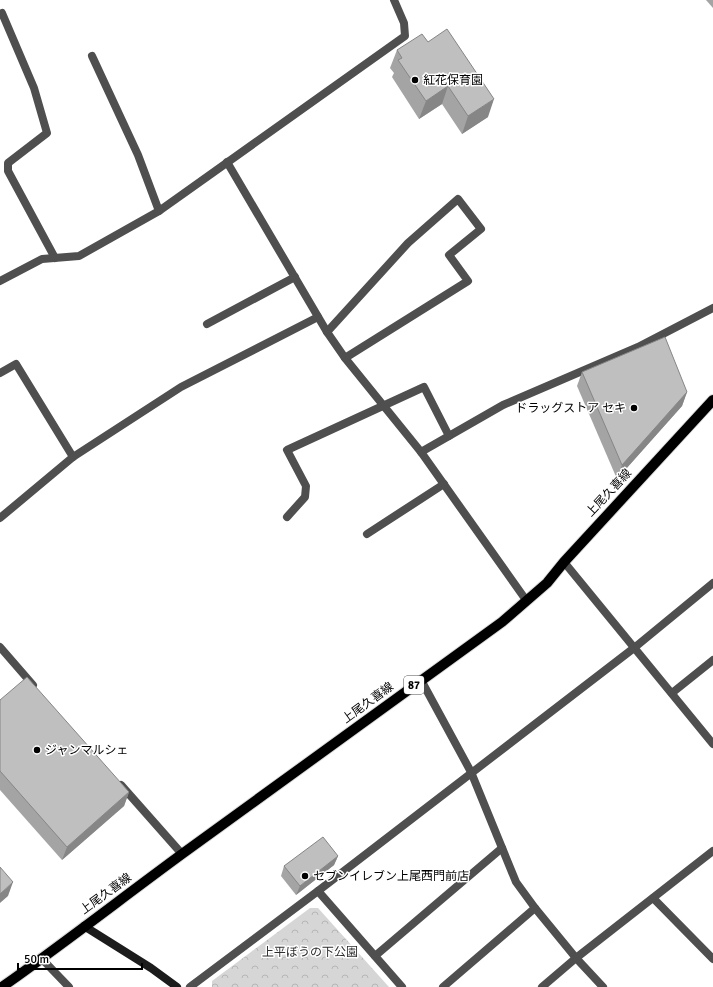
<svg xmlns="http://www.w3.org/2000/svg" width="713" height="987" font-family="Signika,'Noto Sans JP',sans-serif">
  <defs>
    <pattern id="forest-crowns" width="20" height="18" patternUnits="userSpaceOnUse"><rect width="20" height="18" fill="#d6d6d6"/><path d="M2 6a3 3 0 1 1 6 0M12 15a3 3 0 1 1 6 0" fill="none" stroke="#b6b6b6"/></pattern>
  </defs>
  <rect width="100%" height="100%" fill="#fff"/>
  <polygon fill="url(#forest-crowns)" points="310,908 318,908 389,987 212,987 212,981"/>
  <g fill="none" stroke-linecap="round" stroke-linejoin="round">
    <g stroke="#dbdbdb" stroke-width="12">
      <path id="primary" d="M2,987C63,944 122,898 182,854C288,776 395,699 502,622L547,583L564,562L713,400"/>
    </g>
    <g stroke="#4f4f4f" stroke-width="8">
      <polyline points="92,56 138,155 159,211"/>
      <polyline points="207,324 295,277"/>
    </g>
    <g stroke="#4f4f4f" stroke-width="8">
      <polyline points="0,14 2,13 34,88 47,133 8,163 8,171 55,258"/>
      <polyline points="227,162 327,332 345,358 421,452 526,600"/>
      <polyline points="0,281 42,259 79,256 159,211 405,36 404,23 394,0"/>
      <polyline points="327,332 408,243 458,199 481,229 449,255 468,281 345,358"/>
      <polyline points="0,373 16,364 73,457"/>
      <polyline points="421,452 503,405 638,347 713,308"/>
      <polyline points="287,517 305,497 306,486 287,450 424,387 449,436"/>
      <polyline points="0,518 73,457 181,387 318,317"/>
      <polyline points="367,534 444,484"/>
      <polyline points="564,562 713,744"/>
      <polyline points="0,647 33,685"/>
      <polyline points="421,680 471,772 516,882 535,908 576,958 603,987"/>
      <polyline points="672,693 713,660"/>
      <polyline points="121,785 182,854"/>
      <polyline points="318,891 402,987"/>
      <polyline points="653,898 713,959"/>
      <polyline points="375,956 502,848"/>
      <polyline points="42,959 69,987"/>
      <polyline points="190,987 318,891 634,648 713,583"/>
      <polyline points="443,987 535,908"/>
      <polyline points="542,987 576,958 713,851"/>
    </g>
    <polyline stroke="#1c1c1c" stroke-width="8" points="84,926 151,968 177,987"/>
    <use href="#primary" stroke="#000" stroke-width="10"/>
  </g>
  <g fill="#a4a4a4">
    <polygon points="706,0 713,0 713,8"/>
    <polygon points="428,42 488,117 462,134 442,104 419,119 392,77 394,73 390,68 397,50"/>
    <polygon points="582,372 687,392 682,406 617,479 577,386"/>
    <polygon points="0,700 129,792 124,806 62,860 0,790"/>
    <polygon points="338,856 334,865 296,895 281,876 284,866"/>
  </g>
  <g fill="#868686">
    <polygon points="448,86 442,104 419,119 426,101"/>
    <polygon points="494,99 488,117 462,134 468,116"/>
    <polygon points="687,392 682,406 617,479 622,465"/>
    <polygon points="129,792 124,806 62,860 67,847"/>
    <polygon points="338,856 334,865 296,895 300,886"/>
    <polygon points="13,882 8,896 0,903 0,894"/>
  </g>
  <g fill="#bfbfbf" stroke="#868686">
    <polygon points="447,29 494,99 468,116 448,86 426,101 398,60 402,58 397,50 422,34 428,42"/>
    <polygon points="665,337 687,392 622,465 582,372"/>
    <polygon points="27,677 129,792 67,847 0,771 0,700"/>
    <polygon points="323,837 338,856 300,886 284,866"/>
    <polygon points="0,867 13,882 0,894"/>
  </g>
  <g fill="#000" stroke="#fff" stroke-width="1.5">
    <circle cx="415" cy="80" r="4"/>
    <circle cx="634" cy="408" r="4"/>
    <circle cx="37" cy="750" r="4"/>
    <circle cx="305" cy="876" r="4"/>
  </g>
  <g text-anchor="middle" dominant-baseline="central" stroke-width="3" stroke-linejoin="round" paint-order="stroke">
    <rect fill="#fff" stroke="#4c4c4c" stroke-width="1" x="404" y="676" width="20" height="18" rx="3"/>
    <g font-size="11" font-weight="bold" fill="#000">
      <text x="414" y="685">87</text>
    </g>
    <g font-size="12" fill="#000" stroke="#fff" text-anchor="start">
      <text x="423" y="80">紅花保育園</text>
      <text x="626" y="408" text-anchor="end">ドラッグストア セキ</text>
      <text x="45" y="750">ジャンマルシェ</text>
      <text x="313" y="876">セブンイレブン上尾西門前店</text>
    </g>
    <g font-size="12" fill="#000" stroke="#fff">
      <text transform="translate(609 493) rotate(-47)">上尾久喜線</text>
      <text transform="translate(368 703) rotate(-36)">上尾久喜線</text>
      <text transform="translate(106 894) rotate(-36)">上尾久喜線</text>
    </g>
    <g font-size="12" fill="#2d2d2d" stroke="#fff">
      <text x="310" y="952">上平ぼうの下公園</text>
    </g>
  </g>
  <path d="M18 963v6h124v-6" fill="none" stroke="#000000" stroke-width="2"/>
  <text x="24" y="963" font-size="12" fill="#000000" stroke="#ffffff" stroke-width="3" paint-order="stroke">50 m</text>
</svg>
